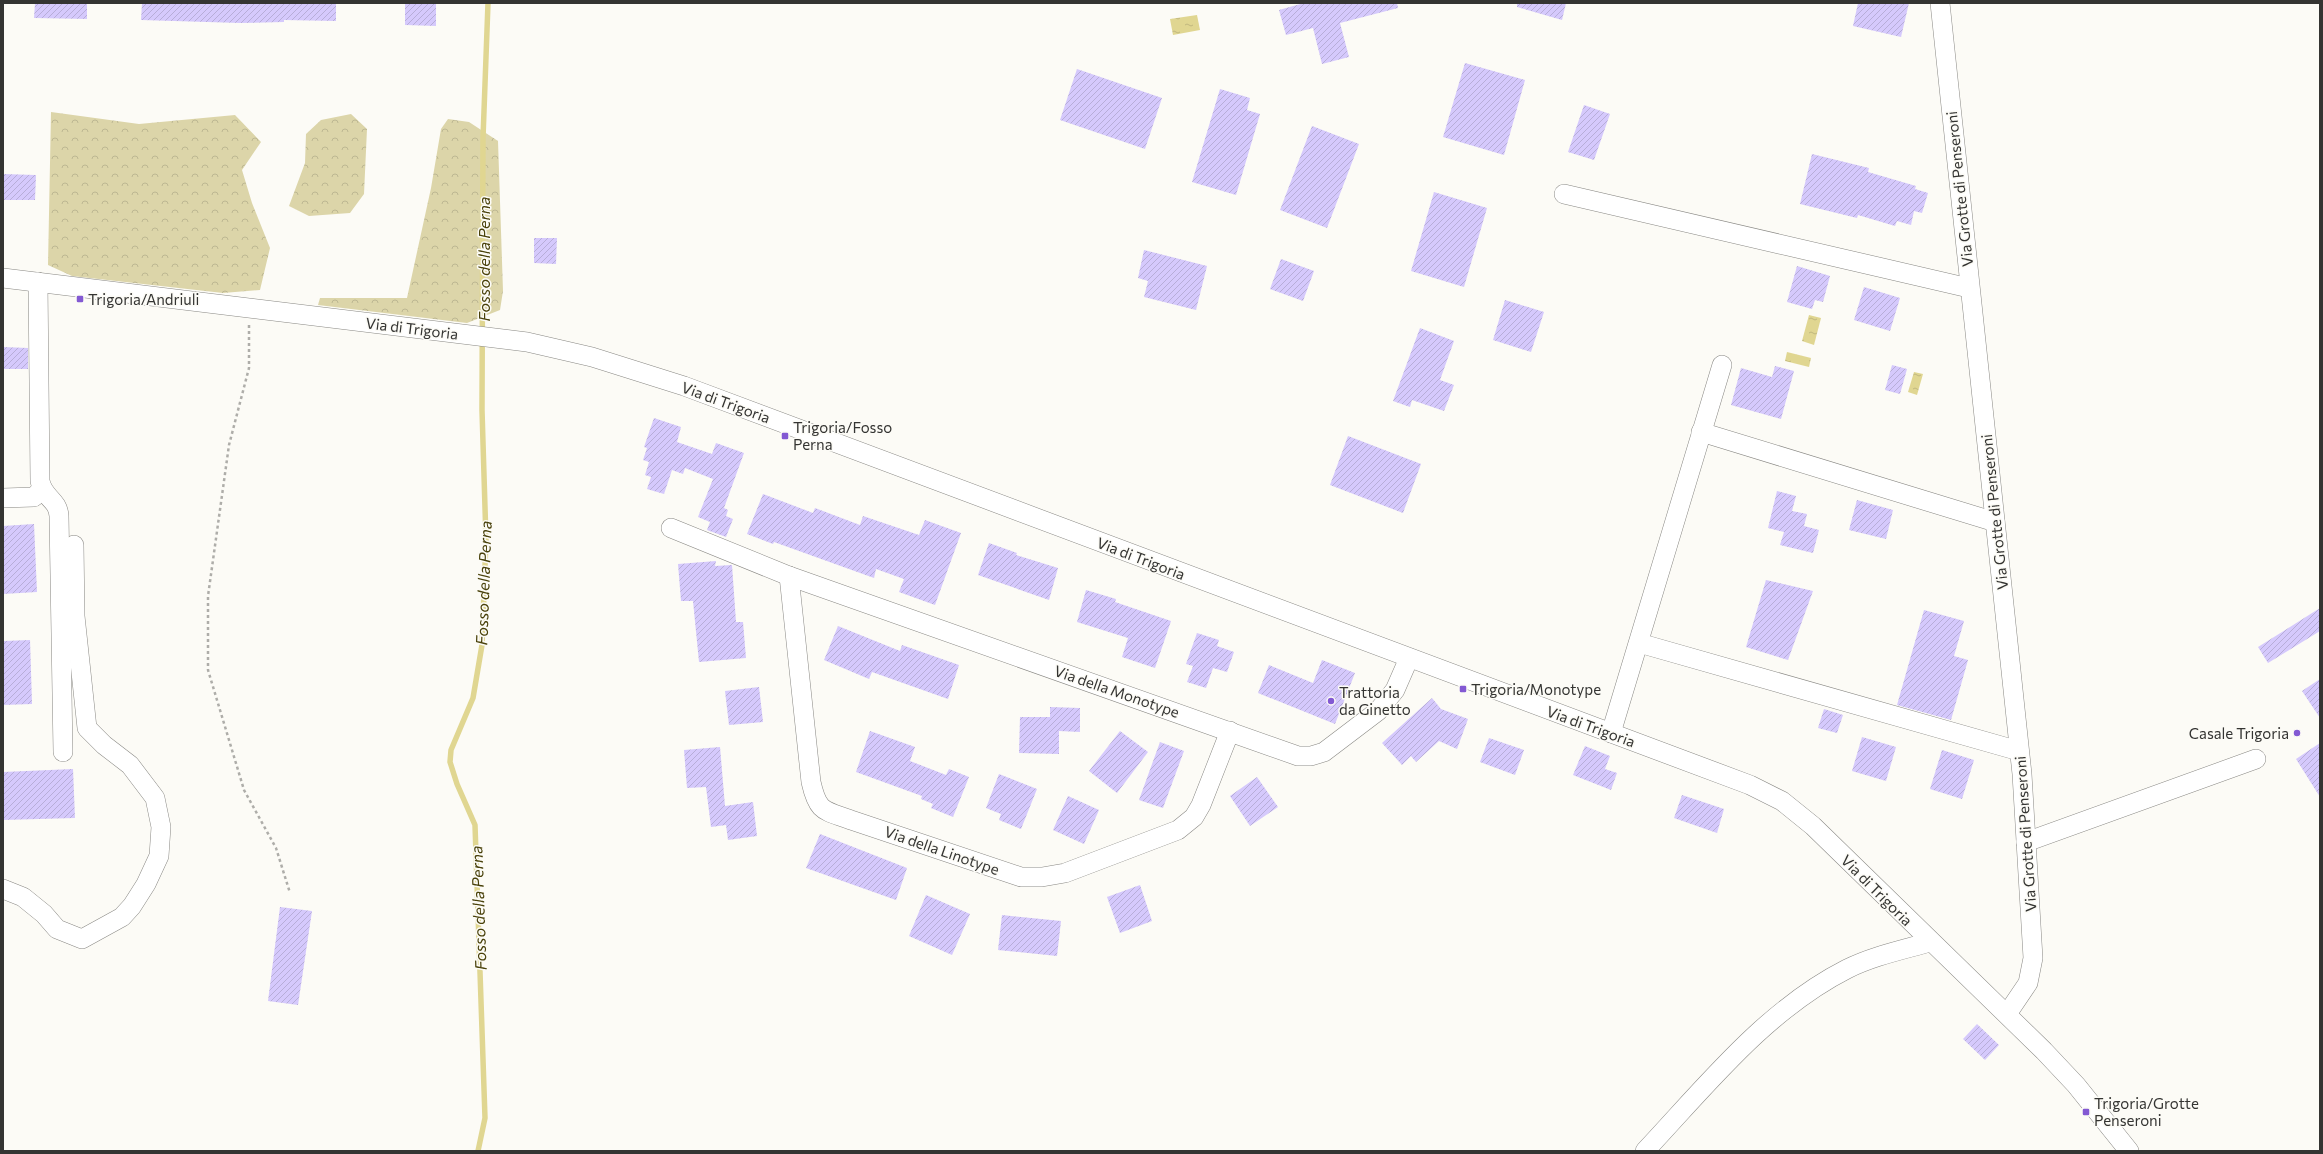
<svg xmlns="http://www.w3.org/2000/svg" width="2323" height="1154" font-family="Commissioner,sans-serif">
  <defs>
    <pattern id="forest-crowns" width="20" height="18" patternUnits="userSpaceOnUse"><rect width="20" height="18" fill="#dcd5a9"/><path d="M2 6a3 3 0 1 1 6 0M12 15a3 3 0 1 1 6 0" fill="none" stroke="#bdb792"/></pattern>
    <pattern id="water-ripples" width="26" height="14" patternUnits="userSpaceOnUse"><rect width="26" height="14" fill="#e0d691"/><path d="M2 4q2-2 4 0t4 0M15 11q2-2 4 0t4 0" fill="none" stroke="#c1b87e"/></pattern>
    <pattern id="building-hatch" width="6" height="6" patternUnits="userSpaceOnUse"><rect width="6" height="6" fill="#d5c9fc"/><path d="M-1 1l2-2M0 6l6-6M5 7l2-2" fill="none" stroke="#b7add8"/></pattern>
  </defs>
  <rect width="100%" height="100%" fill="#fcfbf6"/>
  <g fill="url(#forest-crowns)">
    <polygon points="51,112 139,124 235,115 261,142 242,170 252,203 270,248 260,290 223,293 72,276 48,265"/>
    <polygon points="351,114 367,129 364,194 350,213 309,216 289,206 305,163 306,134 321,120"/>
    <polygon points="448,119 469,122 498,141 503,291 500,310 467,323 318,305 320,298 407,298 431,188 441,129"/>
  </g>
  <g fill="url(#water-ripples)">
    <polygon points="1197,15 1200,30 1173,35 1170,19"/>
    <polygon points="1809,315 1821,318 1814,345 1802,341"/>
    <polygon points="1787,352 1811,358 1809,367 1785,361"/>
    <polygon points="1914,372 1923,374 1917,395 1908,392"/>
  </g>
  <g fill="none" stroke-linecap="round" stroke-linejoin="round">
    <polyline stroke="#e0d691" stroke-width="5.5" points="478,1151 485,1118 475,825 457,784 450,762 451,750 473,698 482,645 486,540 482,410 483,138 488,3"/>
  </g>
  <g fill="url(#building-hatch)">
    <polygon points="35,3 87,3 87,19 34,18"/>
    <polygon points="142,3 336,3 336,21 284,20 284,22 240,23 141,20"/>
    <polygon points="405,3 436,3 436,26 405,25"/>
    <polygon points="1304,3 1397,3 1398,8 1340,23 1349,57 1322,64 1313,28 1286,35 1279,10"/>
    <polygon points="1517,3 1566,3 1562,20 1517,7"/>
    <polygon points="1858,3 1909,3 1901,37 1853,26"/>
    <polygon points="1465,63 1525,80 1504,155 1443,137"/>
    <polygon points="1077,69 1162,98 1145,149 1060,120"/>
    <polygon points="1220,89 1250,98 1247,110 1260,114 1236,195 1192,182"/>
    <polygon points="1584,105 1610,114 1594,160 1568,152"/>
    <polygon points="1312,126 1359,144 1327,228 1280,210"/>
    <polygon points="1812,154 1869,168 1868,172 1916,186 1915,189 1928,193 1922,213 1914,211 1911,225 1897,221 1895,226 1858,215 1857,218 1800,204"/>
    <polygon points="3,174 36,175 35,200 3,200"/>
    <polygon points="1434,192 1487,208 1464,287 1411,271"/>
    <polygon points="534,238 557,238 556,264 534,263"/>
    <polygon points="1144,250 1207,266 1196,310 1144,297 1148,281 1138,278"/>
    <polygon points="1281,259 1314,271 1303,301 1270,289"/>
    <polygon points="1797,266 1830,276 1823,302 1815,300 1812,309 1787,302"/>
    <polygon points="1864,287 1900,298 1890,331 1854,320"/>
    <polygon points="1505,300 1544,312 1531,352 1493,340"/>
    <polygon points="1420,328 1454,341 1440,380 1454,385 1444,411 1412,400 1410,407 1393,401"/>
    <polygon points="3,347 28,348 28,369 3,369"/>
    <polygon points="1892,365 1907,369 1900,394 1885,390"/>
    <polygon points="1775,366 1794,371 1781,419 1731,405 1741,368 1772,377"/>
    <polygon points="654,418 681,427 677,442 712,454 716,443 744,453 724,508 728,510 726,516 733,519 726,537 707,530 710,522 698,517 713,479 685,468 683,474 672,470 664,494 647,489 651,477 645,475 649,462 643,460 647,448 644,447"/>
    <polygon points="1348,436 1421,464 1403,513 1330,485"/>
    <polygon points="1777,491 1796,496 1792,511 1807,514 1804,526 1819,530 1813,553 1780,545 1784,532 1768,528"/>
    <polygon points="763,494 813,513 815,508 860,525 863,516 919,535 925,520 961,533 935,605 899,592 904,579 876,569 874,578 774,542 773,544 747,534"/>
    <polygon points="1857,500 1893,510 1886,539 1849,530"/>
    <polygon points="34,524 37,592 3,594 3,526"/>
    <polygon points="989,543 1017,553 1016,555 1058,568 1049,600 978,575"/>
    <polygon points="716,561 715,566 732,565 736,622 743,622 746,658 699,662 693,601 681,601 678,564"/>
    <polygon points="1766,580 1813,591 1788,660 1746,647"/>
    <polygon points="1086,590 1116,599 1115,602 1171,621 1155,668 1122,657 1128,638 1077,622"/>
    <polygon points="2320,608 2320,631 2268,663 2258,647"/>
    <polygon points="1924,610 1964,621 1954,656 1968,660 1951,720 1897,705"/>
    <polygon points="838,626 900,651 902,645 959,665 948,699 872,672 869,679 824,660"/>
    <polygon points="1197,633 1219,640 1217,646 1234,652 1227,672 1213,668 1206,688 1187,682 1193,666 1186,664"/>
    <polygon points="30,640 32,704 3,705 3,641"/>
    <polygon points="1322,660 1355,673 1335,724 1258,693 1269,665 1313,683"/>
    <polygon points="2320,679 2320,718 2302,691"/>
    <polygon points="759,687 763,722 729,725 725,691"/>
    <polygon points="1432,698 1441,709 1468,719 1457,749 1439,741 1416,762 1411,756 1402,765 1382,743"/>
    <polygon points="1050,707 1080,708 1080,732 1059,731 1059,754 1019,753 1020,717 1050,717"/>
    <polygon points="1824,709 1843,715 1837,733 1818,728"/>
    <polygon points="870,731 915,747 910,761 946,775 949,769 969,777 953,817 931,808 933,804 921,799 922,796 856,772"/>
    <polygon points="1120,731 1148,752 1117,793 1089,771"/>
    <polygon points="1862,737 1896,747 1886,781 1852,771"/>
    <polygon points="1489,738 1524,750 1515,775 1480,762"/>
    <polygon points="1160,742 1184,751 1163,808 1139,800"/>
    <polygon points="2320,743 2320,797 2296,759"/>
    <polygon points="1585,746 1610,756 1605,769 1617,773 1611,790 1573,775"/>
    <polygon points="720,747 725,806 753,802 757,836 728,840 726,825 711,827 706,787 687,788 684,750"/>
    <polygon points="1942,750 1974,760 1962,799 1930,789"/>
    <polygon points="73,769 75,818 3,820 3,772"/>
    <polygon points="999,774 1037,789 1021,829 999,820 1001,814 986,808"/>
    <polygon points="1257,777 1278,807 1250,826 1230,796"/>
    <polygon points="1682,795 1724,809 1717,833 1674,818"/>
    <polygon points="1068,796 1099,810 1084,844 1053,830"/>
    <polygon points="820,834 907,868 896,900 806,868"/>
    <polygon points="1140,885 1152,921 1120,933 1107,897"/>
    <polygon points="926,895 970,914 952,955 909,936"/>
    <polygon points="280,907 312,911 298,1005 268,1001"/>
    <polygon points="1002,915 1061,921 1057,956 998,950"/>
    <polygon points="1977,1024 1999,1045 1985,1060 1963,1039"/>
  </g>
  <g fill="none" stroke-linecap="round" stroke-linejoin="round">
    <g stroke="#898884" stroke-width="20">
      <g id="minor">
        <polyline points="1940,3 2022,774 2033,958 2028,983 2007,1014"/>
        <polyline points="1564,194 1969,288"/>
        <polyline points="3,278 527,342 592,357 684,386 1750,785 1782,801 1813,826 2044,1051 2076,1085 2129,1151"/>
        <path d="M38,282L40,481C43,498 58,499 59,516L63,752"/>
        <polyline points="1701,432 1995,522"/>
        <polyline points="3,498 34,497 42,489"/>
        <polyline points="671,528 789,576 1298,756 1311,756 1324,752 1378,711 1395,690 1409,658"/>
        <path d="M789,576L811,782C818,813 824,810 851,820L1021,877H1042L1065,873L1178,830L1194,817L1201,805L1230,731"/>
        <polyline points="1639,643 2019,751"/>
        <polyline points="1611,733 1722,365"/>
        <polyline points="2026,842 2256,759"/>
        <polyline points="3,889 23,897 44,914 57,929 82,939 122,917 132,906 146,884 159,856 161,827 155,798 130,765 104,745 87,728 75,616 74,545"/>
        <path d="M1645,1151C1706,1086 1766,1010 1847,969C1873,956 1902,950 1930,942"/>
      </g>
    </g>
    <polyline stroke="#aeada9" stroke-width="2.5" stroke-dasharray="3 3" stroke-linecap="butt" points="249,325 249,368 229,445 208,596 208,670 244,790 276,848 290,893"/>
    <use href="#minor" stroke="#fff" stroke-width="19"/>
  </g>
  <g fill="#8359d3" stroke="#fcfbf6" stroke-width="1.5">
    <rect x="76" y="295" width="8" height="8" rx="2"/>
    <rect x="781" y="432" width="8" height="8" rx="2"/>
    <rect x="1459" y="685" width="8" height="8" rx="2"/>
    <circle cx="1331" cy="701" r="4"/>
    <circle cx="2297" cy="733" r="4"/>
    <rect x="2082" y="1108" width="8" height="8" rx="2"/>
  </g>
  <g text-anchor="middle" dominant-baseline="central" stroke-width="3" stroke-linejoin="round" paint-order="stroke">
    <g font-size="15" fill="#343432" stroke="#fcfbf6">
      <text transform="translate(1959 189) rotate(-96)">Via Grotte di Penseroni</text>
      <text transform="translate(412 328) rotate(7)">Via di Trigoria</text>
      <text transform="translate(726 402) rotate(20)">Via di Trigoria</text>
      <text transform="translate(1994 512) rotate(-96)">Via Grotte di Penseroni</text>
      <text transform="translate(1141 558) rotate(21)">Via di Trigoria</text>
      <text transform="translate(1117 691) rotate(19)">Via della Monotype</text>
      <text transform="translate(1591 726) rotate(20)">Via di Trigoria</text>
      <text transform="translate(2025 834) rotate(-94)">Via Grotte di Penseroni</text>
      <text transform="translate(942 850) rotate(19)">Via della Linotype</text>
      <text transform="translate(1877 890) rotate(45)">Via di Trigoria</text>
    </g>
    <g font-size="15" fill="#343432" stroke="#fcfbf6" text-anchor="start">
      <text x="88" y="299">Trigoria/Andriuli</text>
      <text x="793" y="427">Trigoria/Fosso<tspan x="793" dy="17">Perna</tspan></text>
      <text x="1471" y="689">Trigoria/Monotype</text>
      <text x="1339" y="692">Trattoria<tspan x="1339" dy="17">da Ginetto</tspan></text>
      <text x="2289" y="733" text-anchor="end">Casale Trigoria</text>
      <text x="2094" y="1103">Trigoria/Grotte<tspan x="2094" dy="17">Penseroni</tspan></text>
    </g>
    <g font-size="16" font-style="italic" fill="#49410a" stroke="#fcfbf6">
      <text transform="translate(483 259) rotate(-90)">Fosso della Perna</text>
      <text transform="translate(483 583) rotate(-88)">Fosso della Perna</text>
      <text transform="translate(478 908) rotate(-92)">Fosso della Perna</text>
    </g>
  </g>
  <rect width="2323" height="1154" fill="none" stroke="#343432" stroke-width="8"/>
</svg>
